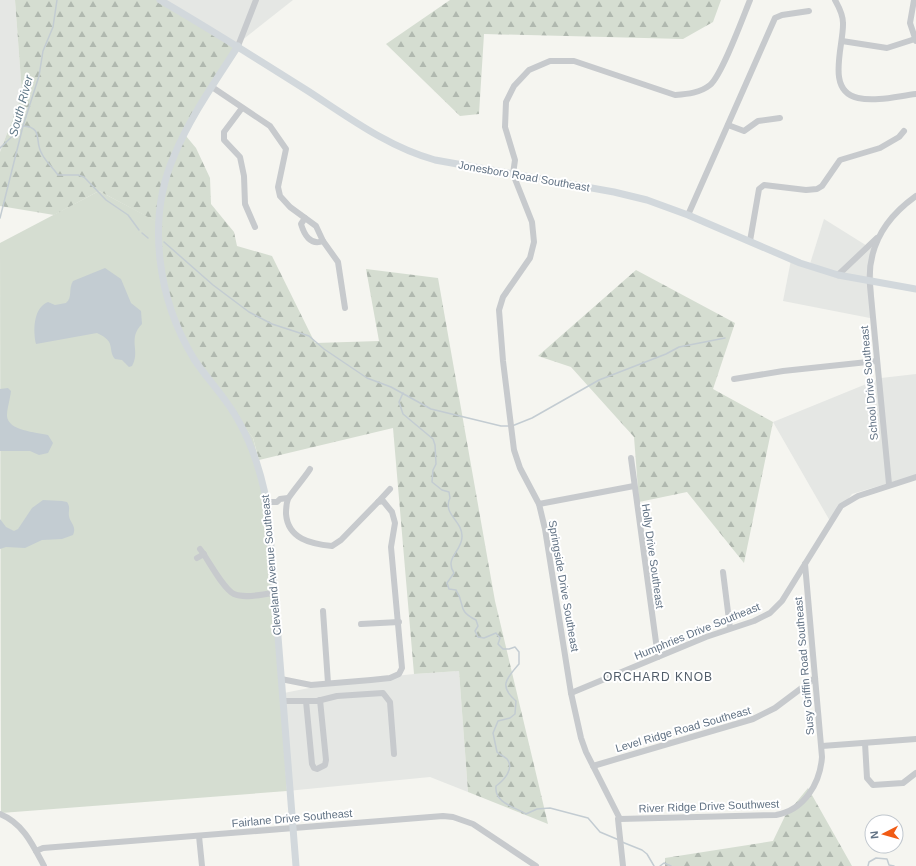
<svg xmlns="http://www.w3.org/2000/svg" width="916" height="866" font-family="Helvetica,sans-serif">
  <defs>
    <pattern id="forest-firs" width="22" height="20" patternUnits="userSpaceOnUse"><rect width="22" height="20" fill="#d5ddd1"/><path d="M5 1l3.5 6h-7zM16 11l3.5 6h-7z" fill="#b0b8af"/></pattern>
  </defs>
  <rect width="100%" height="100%" fill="#f5f5f0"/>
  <g fill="#e5e7e4">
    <polygon points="0,0 15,0 22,94 0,152"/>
    <polygon points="160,0 293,0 236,45"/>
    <polygon points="824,219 872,249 875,319 783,301 791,260 809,267"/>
    <polygon points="916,374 916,478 899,480 852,494 830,521 773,422 881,378"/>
    <polygon points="459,671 468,792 430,777 287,791 284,693 339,682 414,674"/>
  </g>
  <polygon fill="#d5ddd1" points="99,191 162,224 233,408 253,438 267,493 287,791 1,813 0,243"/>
  <g fill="url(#forest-firs)">
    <polygon points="15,0 160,0 237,45 186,136 196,148 210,178 211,204 234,232 237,246 272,256 315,343 379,341 366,269 438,278 495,601 548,824 468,792 459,671 414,674 393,428 259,460 253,438 190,349 171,309 160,259 161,224 99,191 54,215 0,206 0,152 22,94"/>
    <polygon points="450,0 721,0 713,22 683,39 484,34 479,114 460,116 386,44"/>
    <polygon points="636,270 735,323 713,389 773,422 744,563 687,492 639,502 634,437 571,367 538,356"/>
    <polygon points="808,788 852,866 665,866 665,858 773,841 785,816"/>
  </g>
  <g fill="#c3ccd2">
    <path d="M105,268L121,279L131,303L141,311L142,324C127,339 141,351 132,366L129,367L122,360L115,359C107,349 117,342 97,333L36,344C33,331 33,308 48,302L55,305L66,303C73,297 68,289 73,281Z"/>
    <path d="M8,388L11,391C10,400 7,408 7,416C8,431 36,432 48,435L53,443L48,453L39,455L30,451H0V389Z"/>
    <path d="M43,500L62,501L67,502C71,508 68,510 69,516C70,523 77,526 73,535L62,539L42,540L25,548L6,547L0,549V519L6,527L14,531L18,529L32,508Z"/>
  </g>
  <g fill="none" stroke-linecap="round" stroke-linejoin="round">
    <g stroke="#c3ccd2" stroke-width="1.5">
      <path d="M0,148L23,126C44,127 34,142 42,154C46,162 53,168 58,175H78L84,177L106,200L128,215L139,230"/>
      <polyline points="0,218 23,126 39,76 43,51 53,27 57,0"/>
      <polyline points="142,233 148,238"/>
      <polyline points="164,242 213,285 249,312 272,324 309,336 324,349 367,378 391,387 431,409 501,426 509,426"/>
      <path d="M403,393L399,402L403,414L433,439L435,445L436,464L433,470L432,482L442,490L449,492L450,498C442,514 463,521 462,537C462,551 444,558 454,573L447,583L449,589L456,590C466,605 456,610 476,620L478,626L475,631L478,637L484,638L496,633L500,638L498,644L503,649H509L515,647L519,652V664C507,678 498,686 516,701L515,714L510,718L498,721L493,733L497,752C500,755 504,756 507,759C515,769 503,781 496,786C494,803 515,807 526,814L537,809L550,808L588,818L600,832L619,840"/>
      <polyline points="512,426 532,418 599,380 666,354 679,347 725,338"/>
      <polyline points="622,842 642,850 647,854 654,866"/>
      <polyline points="660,866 664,863 671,866"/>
      <polyline points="868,866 869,862 876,858 887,859 889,865 894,866"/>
    </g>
    <g stroke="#c7cacd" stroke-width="6">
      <path d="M835,0C839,7 843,15 843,23C844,45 825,91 858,98C876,102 898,96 916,94"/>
      <polyline points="914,0 910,23 916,41"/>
      <polyline points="842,41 887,48 915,39"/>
      <polyline points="238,46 256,0"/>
      <polyline points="212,87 270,126 286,149 278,187 280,196 290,207 316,226 323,241 338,262 345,308"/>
      <polyline points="242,108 224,132 224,140 240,157 244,176 245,204 255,227"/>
      <polyline points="728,125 744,131 758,121 780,118"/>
      <polyline points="688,215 775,18 782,15 809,11"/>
      <path d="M305,218L301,224C304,234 310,246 323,241"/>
      <polyline points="750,241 759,189 764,185 806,190 817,189 822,186 840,160 880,148 899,137 904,131"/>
      <polyline points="838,275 877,238"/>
      <polyline points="734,379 783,371 877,361"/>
      <polyline points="631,458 658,657"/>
      <path d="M889,484L870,286C867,248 885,218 916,196"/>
      <polyline points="267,502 277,502 280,499 288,498"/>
      <polyline points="378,502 390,489"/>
      <polyline points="539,504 634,486"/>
      <path d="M200,549C208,559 223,589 234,594C245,599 263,594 274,593"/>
      <polyline points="197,558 204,554"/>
      <polyline points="723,572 730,628"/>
      <polyline points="323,611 328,683"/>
      <polyline points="361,624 399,622"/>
      <path d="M281,679L311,685L371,680L390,678L399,674L402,668L391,547L395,523L392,512L383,501L378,502L341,540L332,546C311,544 288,539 286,514C286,509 286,504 288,499C291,493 306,476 310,469"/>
      <polyline points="571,693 706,637 754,621 770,613 782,601 841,506 858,496 916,477"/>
      <polyline points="283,701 317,701 337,696 383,693 390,702 394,754"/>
      <polyline points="306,701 312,764 314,768 317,769 325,765 326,760 320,700"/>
      <polyline points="865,743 867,778 873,785 903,783 916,773"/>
      <polyline points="822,746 916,739"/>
      <polyline points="593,766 753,719 775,708 815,678"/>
      <path d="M0,814C23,823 33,845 44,866"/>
      <path d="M620,819L776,815C804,810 820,784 822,757L805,564"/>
      <polyline points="199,836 202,866"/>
      <polyline points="36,851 43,848 443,816 453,817 473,824 536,866"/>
      <path d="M623,866L618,819H620L586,752L581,738L571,693L545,529L539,504L520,468L514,450L503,361L499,310L503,297L530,258L534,242L532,222L513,174L515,160L505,127L506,102L514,86L529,70L550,61H574L675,95C687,94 700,93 710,85C722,75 743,17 750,0"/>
    </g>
    <g stroke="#d2d8dc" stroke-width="7">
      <path d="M160,0C210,29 259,60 308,91C348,117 388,147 435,160L614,192L647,200L688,215L800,263L838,275L916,289"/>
      <path d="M238,46C215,82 190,117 174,156C146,220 158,300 194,359C203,373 215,386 225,400C249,432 261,469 268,509L296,866"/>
    </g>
  </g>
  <g text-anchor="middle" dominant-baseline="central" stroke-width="4" stroke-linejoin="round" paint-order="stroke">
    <g font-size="11" fill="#617284" stroke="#fff">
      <text transform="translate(524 176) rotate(10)">Jonesboro Road Southeast</text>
      <text transform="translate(869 383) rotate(-95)">School Drive Southeast</text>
      <text transform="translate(653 556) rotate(82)">Holly Drive Southeast</text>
      <text transform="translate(271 565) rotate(-95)">Cleveland Avenue Southeast</text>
      <text transform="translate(564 586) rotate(80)">Springside Drive Southeast</text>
      <text transform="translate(697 631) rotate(-22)">Humphries Drive Southeast</text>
      <text transform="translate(804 666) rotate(-95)">Susy Griffin Road Southeast</text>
      <text transform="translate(683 729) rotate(-16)">Level Ridge Road Southeast</text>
      <text transform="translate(709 806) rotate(-2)">River Ridge Drive Southwest</text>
      <text transform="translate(292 818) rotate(-5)">Fairlane Drive Southeast</text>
    </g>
    <g font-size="12" font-style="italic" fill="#627a89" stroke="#fff">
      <text transform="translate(21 106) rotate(-75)">South River</text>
    </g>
    <g font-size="12" letter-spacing="1" fill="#505c69" stroke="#fff">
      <text x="658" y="677">ORCHARD KNOB</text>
    </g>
  </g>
  <g transform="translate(884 834) rotate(264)"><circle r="19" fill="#ffffff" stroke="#c0c7ce"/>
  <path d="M0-3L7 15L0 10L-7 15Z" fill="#f15b14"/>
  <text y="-6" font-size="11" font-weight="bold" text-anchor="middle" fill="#617284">N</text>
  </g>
</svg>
